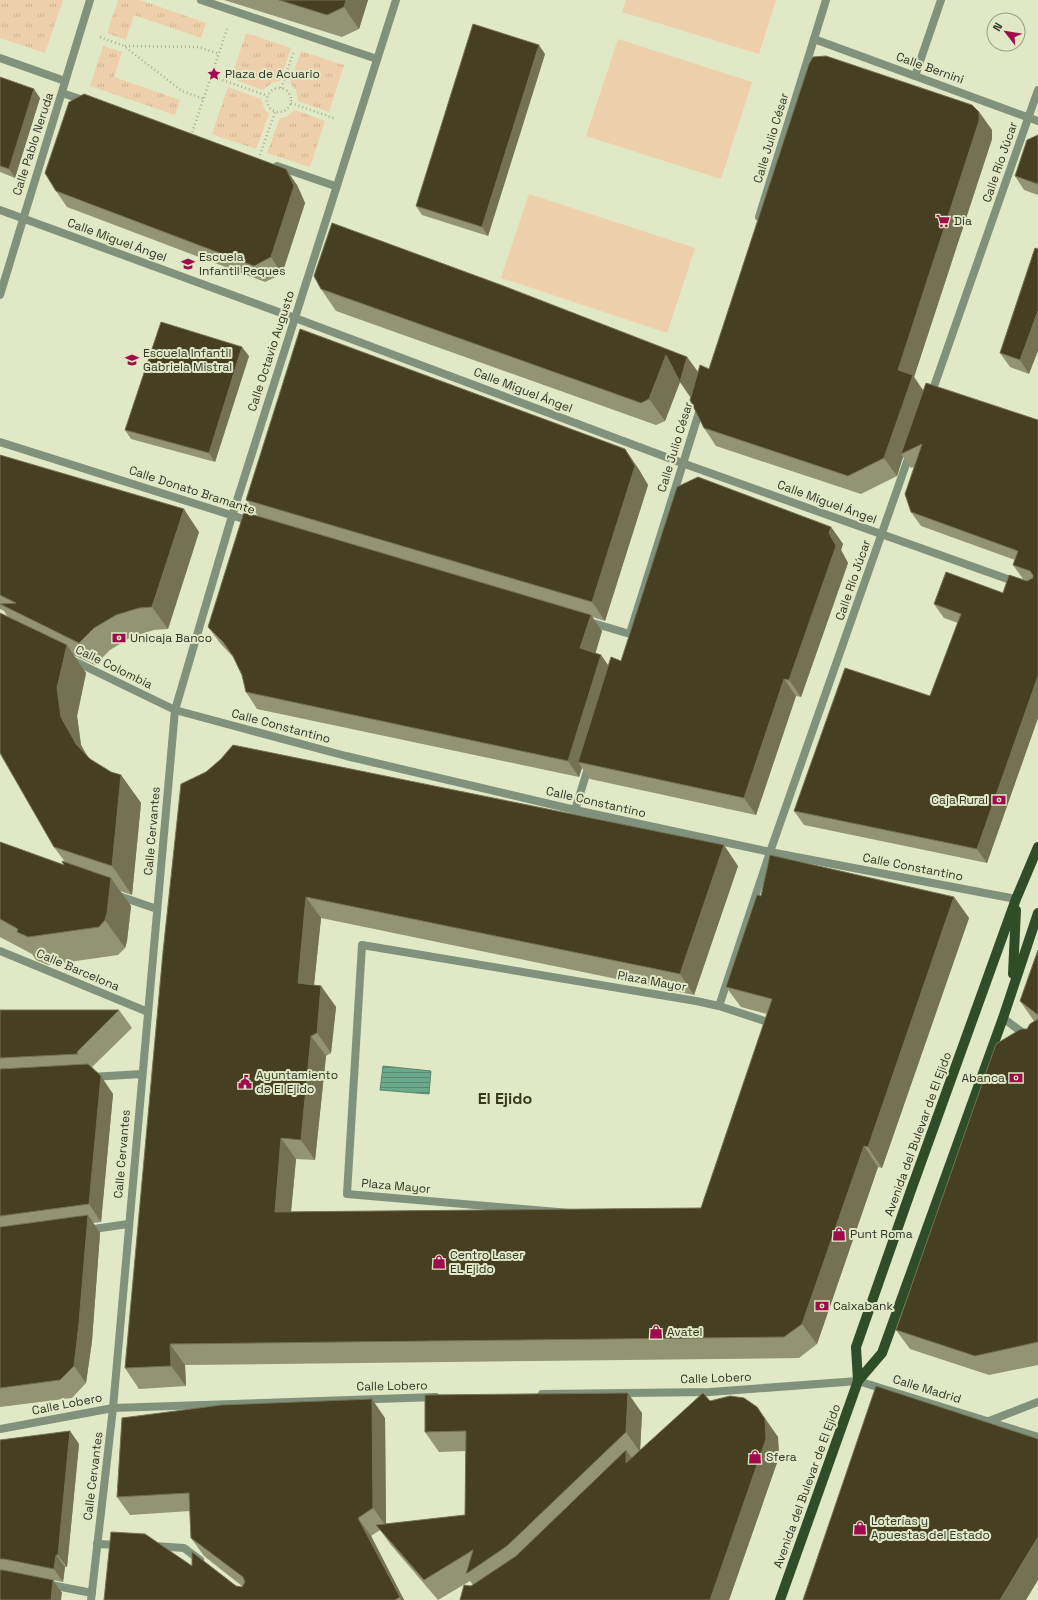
<svg xmlns="http://www.w3.org/2000/svg" width="1038" height="1600" font-family="'Space Grotesk',sans-serif">
  <defs>
    <pattern id="grass-tufts" width="24" height="20" patternUnits="userSpaceOnUse"><rect width="24" height="20" fill="#edcfab"/><path d="M3 7l-1-3M5 7V3M7 7l1-3M15 17l-1-3M17 17v-4M19 17l1-3" fill="none" stroke="#ccb293"/></pattern>
    <pattern id="water-rules" width="6" height="5" patternUnits="userSpaceOnUse"><rect width="6" height="5" fill="#6aa98b"/><path d="M0 2.5h6" fill="none" stroke="#588a71"/></pattern>
  </defs>
  <rect width="100%" height="100%" fill="#e0e8c5"/>
  <g fill="url(#grass-tufts)">
    <polygon points="0,0 63,0 45,53 0,38"/>
    <polygon points="118,0 140,0 206,23 201,38 134,15 126,40 107,33"/>
    <polygon points="246,33 291,48 280,81 273,82 263,90 231,78"/>
    <polygon points="103,46 122,52 114,77 180,100 175,115 90,86"/>
    <polygon points="301,51 344,65 329,112 298,101 296,90 290,83"/>
    <polygon points="228,87 261,99 265,110 269,114 256,149 212,134"/>
    <polygon points="295,110 325,121 310,167 267,153 280,118 286,117"/>
  </g>
  <g fill="#edcfab">
    <polygon points="626,0 776,0 759,54 622,12"/>
    <polygon points="618,39 752,82 721,179 586,136"/>
    <polygon points="529,194 695,248 667,333 501,278"/>
  </g>
  <polygon fill="url(#water-rules)" stroke="#59866d" points="383,1066 431,1071 429,1094 380,1090"/>
  <g fill="none" stroke-linecap="round" stroke-linejoin="round">
    <g stroke="#abb194" stroke-width="2.5" stroke-dasharray="1 3" stroke-linecap="butt">
      <polyline points="100,37 124,46 182,91 204,99"/>
      <polyline points="125,46 199,47 219,54"/>
      <polyline points="211,76 268,96"/>
      <circle cx="279" cy="100" r="12"/>
      <polyline points="281,88 294,51"/>
      <polyline points="291,103 336,119"/>
      <polyline points="191,136 227,29"/>
      <polyline points="260,155 275,112"/>
    </g>
    <g stroke="#80917c" stroke-width="8">
      <polyline points="201,0 377,59"/>
      <polyline points="0,58 65,81"/>
      <polyline points="62,93 86,101"/>
      <polyline points="277,166 335,186"/>
      <polyline points="116,895 157,909"/>
      <polygon points="362,945 696,1001 719,1006 780,1026 711,1220 652,1220 347,1194"/>
    </g>
    <g stroke="#80917c" stroke-width="8">
      <polyline points="814,39 1038,121"/>
      <polyline points="915,76 941,0"/>
      <polyline points="0,210 295,318 682,463 1038,590"/>
      <polyline points="931,395 1038,90"/>
      <polyline points="0,442 253,522"/>
      <polyline points="586,621 630,634"/>
      <polyline points="719,1006 770,852 910,453"/>
      <polyline points="1003,1018 1038,1044"/>
      <polyline points="91,1077 142,1074"/>
      <polyline points="87,1230 128,1224"/>
      <polyline points="97,1544 120,1545"/>
      <polyline points="154,1546 184,1548 200,1560"/>
      <polyline points="46,1584 92,1593"/>
    </g>
    <g stroke="#80917c" stroke-width="8">
      <polyline points="759,217 826,0"/>
      <polyline points="0,295 90,0"/>
      <polyline points="631,630 701,406"/>
      <polyline points="70,659 175,710 346,756 575,810 770,852 1016,899"/>
      <polyline points="575,810 589,765"/>
      <polyline points="0,951 148,1012"/>
      <polyline points="542,1394 710,1392 858,1381 1038,1437"/>
      <polyline points="989,1421 1038,1402"/>
      <polyline points="0,1429 113,1408 436,1397"/>
      <polyline points="91,1600 113,1408 175,710 232,516 396,0"/>
    </g>
    <g stroke="#304d2a" stroke-width="10">
      <polyline points="1013,974 1016,910"/>
      <polyline points="858,1381 856,1347 910,1193 1016,899 1038,847"/>
      <polyline points="780,1600 858,1381 882,1353 1003,1018 1038,913"/>
    </g>
  </g>
  <g fill="#939473">
    <polygon points="224,0 368,0 359,29 342,37"/>
    <polygon points="545,54 488,236 422,215 416,206"/>
    <polygon points="0,77 40,98 15,178 0,172"/>
    <polygon points="979,112 992,130 992,139 914,377 923,391 1038,420 1038,718 987,863 804,825 794,811 930,696 958,623 944,618 934,604 1003,593 1028,581 1023,579 1013,565 1015,560 921,526 911,512 914,467 911,468 903,457 897,476 861,494 716,446 704,428 691,397 680,382 665,421 656,425 336,311 321,289 687,357 698,372 709,369"/>
    <polygon points="1038,135 1038,195 1024,190 1015,176"/>
    <polygon points="297,185 305,203 282,274 265,282 67,207 56,191"/>
    <polygon points="1038,249 1029,374 1010,367 1000,353"/>
    <polygon points="249,356 215,462 131,439 125,430"/>
    <polygon points="0,455 199,532 168,629 154,630 131,637 110,650 95,665 73,655 86,673 77,716 81,745 86,754 90,759 111,772 121,775 141,803 132,895 120,891 131,906 127,941 125,948 118,955 48,965 36,960 32,954 0,937 0,842 64,865 65,862 54,847 8,617 4,611 0,609"/>
    <polygon points="638,468 648,485 605,621 592,617 602,631 595,653 601,655 608,665 621,661 831,527 843,544 841,550 848,563 801,697 796,696 756,815 590,779 582,768 579,777 257,709 246,692 242,675 233,657 220,643 208,627 258,516 246,500"/>
    <polygon points="181,784 738,866 694,995 321,918 314,985 321,986 336,1007 331,1053 326,1056 315,1160 296,1159 291,1212 701,1208 767,1014 741,1007 726,987 761,896 954,897 969,918 882,1168 878,1167 817,1344 799,1358 185,1365 186,1386 139,1389 125,1368"/>
    <polygon points="1038,950 1038,1365 989,1375 910,1349 896,1330 1027,1029 1034,1021 1020,1001"/>
    <polygon points="0,1010 119,1010 132,1028 92,1067 113,1094 101,1222 93,1223 100,1233 92,1341 86,1383 72,1398 0,1407"/>
    <polygon points="710,1401 757,1407 778,1437 779,1457 729,1600 460,1600 471,1586 473,1585 470,1581 438,1600 391,1545 380,1530 371,1536 404,1600 104,1600 192,1566 236,1586 242,1587 242,1586 204,1556 191,1538 190,1511 130,1515 117,1497 385,1418 386,1524 465,1515 466,1451 439,1452 425,1432 642,1413 640,1450"/>
    <polygon points="70,1431 79,1444 67,1567 65,1567 63,1582 12,1572 9,1572 53,1580 62,1593 0,1600 0,1440"/>
  </g>
  <g fill="#747252">
    <polygon points="346,0 368,0 359,29 344,7"/>
    <polygon points="539,45 545,54 488,236 482,227"/>
    <polygon points="34,89 40,98 15,178 9,169"/>
    <polygon points="979,112 992,130 992,139 914,377 925,393 901,454 903,457 897,476 884,458 898,370"/>
    <polygon points="286,169 297,185 305,203 282,274 271,257"/>
    <polygon points="1038,311 1038,351 1029,374 1020,360"/>
    <polygon points="242,347 249,356 215,462 209,453"/>
    <polygon points="666,355 687,357 703,379 695,404 680,382 665,421 649,399"/>
    <polygon points="625,449 638,468 648,485 605,621 592,602"/>
    <polygon points="184,509 199,532 168,629 152,607"/>
    <polygon points="831,527 843,544 841,550 848,563 801,697 789,680"/>
    <polygon points="591,615 602,631 592,665 580,648"/>
    <polygon points="67,645 86,673 77,716 81,745 96,772 76,744 61,717 57,688"/>
    <polygon points="601,655 612,671 578,762 582,768 579,777 568,761"/>
    <polygon points="1038,676 1038,718 987,863 977,849"/>
    <polygon points="784,679 796,696 756,815 744,798"/>
    <polygon points="121,775 141,803 132,895 112,866"/>
    <polygon points="724,845 738,866 694,995 680,974"/>
    <polygon points="111,878 131,906 127,941 125,948 105,920"/>
    <polygon points="306,897 321,918 312,1004 298,983"/>
    <polygon points="954,897 969,918 882,1168 868,1147"/>
    <polygon points="321,986 336,1007 331,1053 317,1033"/>
    <polygon points="311,1036 326,1056 315,1160 301,1140"/>
    <polygon points="101,1076 113,1094 101,1222 89,1204"/>
    <polygon points="281,1138 296,1159 289,1233 275,1212"/>
    <polygon points="864,1146 878,1167 817,1344 802,1324"/>
    <polygon points="88,1215 100,1233 92,1341 86,1383 74,1366"/>
    <polygon points="170,1344 185,1365 186,1386 171,1366"/>
    <polygon points="628,1393 642,1413 640,1452 626,1432"/>
    <polygon points="372,1399 385,1418 386,1526 373,1508"/>
    <polygon points="757,1407 778,1437 779,1457 729,1600 710,1600"/>
    <polygon points="70,1431 79,1444 67,1567 58,1555"/>
    <polygon points="626,1450 639,1468 626,1463"/>
    <polygon points="358,1518 371,1536 404,1600 401,1600 400,1597"/>
    <polygon points="1038,1537 1038,1580 1026,1600 1000,1600"/>
    <polygon points="56,1555 65,1567 63,1582 54,1569"/>
    <polygon points="53,1580 62,1593 61,1600 51,1600"/>
  </g>
  <g fill="#463f21" stroke="#747252">
    <polygon points="279,0 346,0 344,7 327,15"/>
    <polygon points="473,24 539,45 482,227 416,206"/>
    <polygon points="826,56 972,105 979,112 979,121 898,370 913,375 884,458 848,476 704,428 690,400 700,365 709,369 809,64 813,57"/>
    <polygon points="0,77 34,89 9,169 0,166"/>
    <polygon points="84,94 286,169 294,186 271,257 254,266 56,191 45,173 69,102"/>
    <polygon points="1038,135 1038,184 1015,176 1027,140"/>
    <polygon points="332,223 501,285 687,357 680,382 666,355 649,399 641,403 321,289 314,276"/>
    <polygon points="1035,248 1038,249 1038,311 1020,360 1000,353"/>
    <polygon points="161,322 242,347 209,453 125,430"/>
    <polygon points="300,329 625,449 635,466 592,602 246,500"/>
    <polygon points="926,383 1038,420 1038,676 977,849 794,811 845,668 930,696 961,614 934,604 946,572 1003,593 1009,575 1027,581 1033,578 1033,575 1030,571 1013,565 1018,551 911,512 905,494 922,444 901,454"/>
    <polygon points="0,455 184,509 152,607 139,608 116,615 94,628 79,643 0,604 16,603 0,595"/>
    <polygon points="698,477 831,527 829,533 836,546 789,680 784,679 744,798 578,762 611,657 621,661 677,487"/>
    <polygon points="244,512 591,615 580,648 601,655 568,761 246,692 242,675 233,656 223,642 208,627"/>
    <polygon points="0,613 67,645 57,688 61,717 76,744 90,759 111,772 121,775 112,866 54,847 0,753"/>
    <polygon points="233,745 724,845 680,974 306,897 298,983 321,986 317,1033 311,1036 301,1140 281,1138 275,1212 701,1208 772,999 726,987 757,895 761,896 770,855 954,897 868,1147 864,1146 802,1324 784,1337 170,1344 171,1366 125,1368 163,952 181,784 206,772 221,759"/>
    <polygon points="0,842 64,865 62,861 111,878 107,913 105,920 99,927 28,937 17,932 18,929 0,919"/>
    <polygon points="1038,950 1038,1015 1020,1001"/>
    <polygon points="0,1010 119,1010 77,1052 78,1054 0,1058"/>
    <polygon points="1038,1019 1038,1342 975,1356 896,1330 996,1044 1021,1029 1027,1029 1030,1024"/>
    <polygon points="88,1064 101,1076 89,1204 0,1216 0,1069"/>
    <polygon points="88,1215 79,1323 74,1366 60,1380 0,1388 0,1227"/>
    <polygon points="876,1386 1038,1439 1038,1537 1000,1600 803,1600"/>
    <polygon points="628,1393 626,1432 507,1546 466,1574 473,1550 424,1580 376,1525 465,1515 466,1431 425,1432 425,1395"/>
    <polygon points="703,1393 710,1401 730,1396 744,1398 757,1407 765,1419 766,1439 710,1600 460,1600 464,1585 471,1586 516,1556 626,1450 626,1463"/>
    <polygon points="372,1399 373,1508 358,1518 400,1597 395,1600 104,1600 111,1532 145,1534 192,1566 192,1552 236,1586 242,1587 245,1582 243,1577 191,1538 189,1493 117,1497 122,1418 222,1405"/>
    <polygon points="70,1431 58,1555 56,1555 54,1569 4,1559 0,1559 0,1440"/>
    <polygon points="0,1570 3,1570 53,1580 51,1600 0,1600"/>
  </g>
  <defs>
    <g id="sight-bare" transform="scale(1.08)"><path d="M0-6L1.8-2.2L6-1.7L2.9 1.2L3.7 5.4L0 3.3L-3.7 5.4L-2.9 1.2L-6-1.7L-1.8-2.2Z" fill="#a10a4c" stroke="#e0e8c5" stroke-width="2.5" paint-order="stroke"/></g>
    <g id="supermarket-bare" transform="scale(1.08)"><path d="M-6-5.5h2.5l.6 2H6L4.5 2H-2.5L-4.4-4H-6ZM-1.5 3.2a1.3 1.3 0 1 0 .1 0ZM3 3.2a1.3 1.3 0 1 0 .1 0Z" fill="#a10a4c" stroke="#e0e8c5" stroke-width="2.5" paint-order="stroke"/></g>
    <g id="school-bare" transform="scale(1.08)"><path d="M0-5L7-2L0 1L-7-2ZM-4 1L0 2.5L4 1V4Q0 6-4 4Z" fill="#a10a4c" stroke="#e0e8c5" stroke-width="2.5" paint-order="stroke"/></g>
    <g id="bank-bare" transform="scale(1.08)"><path d="M-6-4H6V4H-6ZM0-2.3a2.3 2.3 0 1 0 0 4.6a2.3 2.3 0 1 0 0-4.6Z" fill="#a10a4c" stroke="#e0e8c5" stroke-width="2.5" paint-order="stroke"/></g>
    <g id="civic-bare" transform="scale(1.08)"><path d="M-.6-6.5H3V-4.5H.6V-3L4-1V1h2V6H-6V1h2V-1L-.6-3ZM-1.2 2.5V6h2.4V2.5Z" fill="#a10a4c" stroke="#e0e8c5" stroke-width="2.5" paint-order="stroke"/></g>
    <g id="shop-bare" transform="scale(1.08)"><path d="M-5-2.5h2.3a2.7 3.5 0 0 1 5.4 0H5L5.5 6h-11ZM-1.5-2.5h3a1.5 2.3 0 0 0-3 0Z" fill="#a10a4c" stroke="#e0e8c5" stroke-width="2.5" paint-order="stroke"/></g>
  </defs>
  <g fill-rule="evenodd">
    <use href="#sight-bare" x="214" y="74"/>
    <use href="#supermarket-bare" x="943" y="221"/>
    <use href="#school-bare" x="188" y="264"/>
    <use href="#school-bare" x="132" y="360"/>
    <use href="#bank-bare" x="119" y="638"/>
    <use href="#bank-bare" x="999" y="800"/>
    <use href="#bank-bare" x="1016" y="1078"/>
    <use href="#civic-bare" x="245" y="1082"/>
    <use href="#shop-bare" x="839" y="1234"/>
    <use href="#shop-bare" x="439" y="1262"/>
    <use href="#bank-bare" x="822" y="1306"/>
    <use href="#shop-bare" x="656" y="1332"/>
    <use href="#shop-bare" x="755" y="1457"/>
    <use href="#shop-bare" x="860" y="1528"/>
  </g>
  <g text-anchor="middle" dominant-baseline="central" stroke-width="4" stroke-linejoin="round" paint-order="stroke">
    <g font-size="12" fill="#313326" stroke="#e0e8c5">
      <text transform="translate(930 68) rotate(20)">Calle Bernini</text>
      <text transform="translate(771 138) rotate(-73)">Calle Julio César</text>
      <text transform="translate(33 144) rotate(-72)">Calle Pablo Neruda</text>
      <text transform="translate(1000 162) rotate(-71)">Calle Río Júcar</text>
      <text transform="translate(117 240) rotate(20)">Calle Miguel Ángel</text>
      <text transform="translate(271 351) rotate(-72)">Calle Octavio Augusto</text>
      <text transform="translate(523 390) rotate(21)">Calle Miguel Ángel</text>
      <text transform="translate(675 447) rotate(-73)">Calle Julio César</text>
      <text transform="translate(192 490) rotate(18)">Calle Donato Bramante</text>
      <text transform="translate(827 502) rotate(20)">Calle Miguel Ángel</text>
      <text transform="translate(853 580) rotate(-71)">Calle Río Júcar</text>
      <text transform="translate(114 667) rotate(26)">Calle Colombia</text>
      <text transform="translate(281 726) rotate(15)">Calle Constantino</text>
      <text transform="translate(596 802) rotate(13)">Calle Constantino</text>
      <text transform="translate(152 831) rotate(-85)">Calle Cervantes</text>
      <text transform="translate(913 867) rotate(11)">Calle Constantino</text>
      <text transform="translate(78 970) rotate(23)">Calle Barcelona</text>
      <text transform="translate(652 981) rotate(10)">Plaza Mayor</text>
      <text transform="translate(918 1134) rotate(-70)">Avenida del Bulevar de El Ejido</text>
      <text transform="translate(122 1154) rotate(-85)">Calle Cervantes</text>
      <text transform="translate(396 1186) rotate(5)">Plaza Mayor</text>
      <text transform="translate(716 1378) rotate(-2)">Calle Lobero</text>
      <text transform="translate(392 1386) rotate(-1)">Calle Lobero</text>
      <text transform="translate(927 1389) rotate(17)">Calle Madrid</text>
      <text transform="translate(67 1404) rotate(-11)">Calle Lobero</text>
      <text transform="translate(93 1476) rotate(-83)">Calle Cervantes</text>
      <text transform="translate(807 1486) rotate(-70)">Avenida del Bulevar de El Ejido</text>
    </g>
    <g font-size="12" fill="#313326" stroke="#e0e8c5" text-anchor="start">
      <text x="225" y="74">Plaza de Acuario</text>
      <text x="954" y="221">Dia</text>
      <text x="199" y="257">Escuela<tspan x="199" dy="14">Infantil Peques</tspan></text>
      <text x="143" y="353">Escuela Infantil<tspan x="143" dy="14">Gabriela Mistral</tspan></text>
      <text x="130" y="638">Unicaja Banco</text>
      <text x="988" y="800" text-anchor="end">Caja Rural</text>
      <text x="256" y="1075">Ayuntamiento<tspan x="256" dy="14">de El Ejido</tspan></text>
      <text x="1005" y="1078" text-anchor="end">Abanca</text>
      <text x="850" y="1234">Punt Roma</text>
      <text x="450" y="1255">Centro Laser<tspan x="450" dy="14">EL Ejido</tspan></text>
      <text x="833" y="1306">Caixabank</text>
      <text x="667" y="1332">Avatel</text>
      <text x="766" y="1457">Sfera</text>
      <text x="871" y="1521">Loterías y<tspan x="871" dy="14">Apuestas del Estado</tspan></text>
    </g>
    <g font-size="16" font-weight="bold" fill="#34391c" stroke="#e0e8c5">
      <text x="505" y="1098">El Ejido</text>
    </g>
  </g>
  <g transform="translate(1006 32) rotate(301)"><circle r="19" fill="#e0e8c5" stroke="#9aa085"/>
  <path d="M0-3L7 15L0 10L-7 15Z" fill="#a10a4c"/>
  <text y="-6" font-size="11" font-weight="bold" text-anchor="middle" fill="#313326">N</text>
  </g>
</svg>
